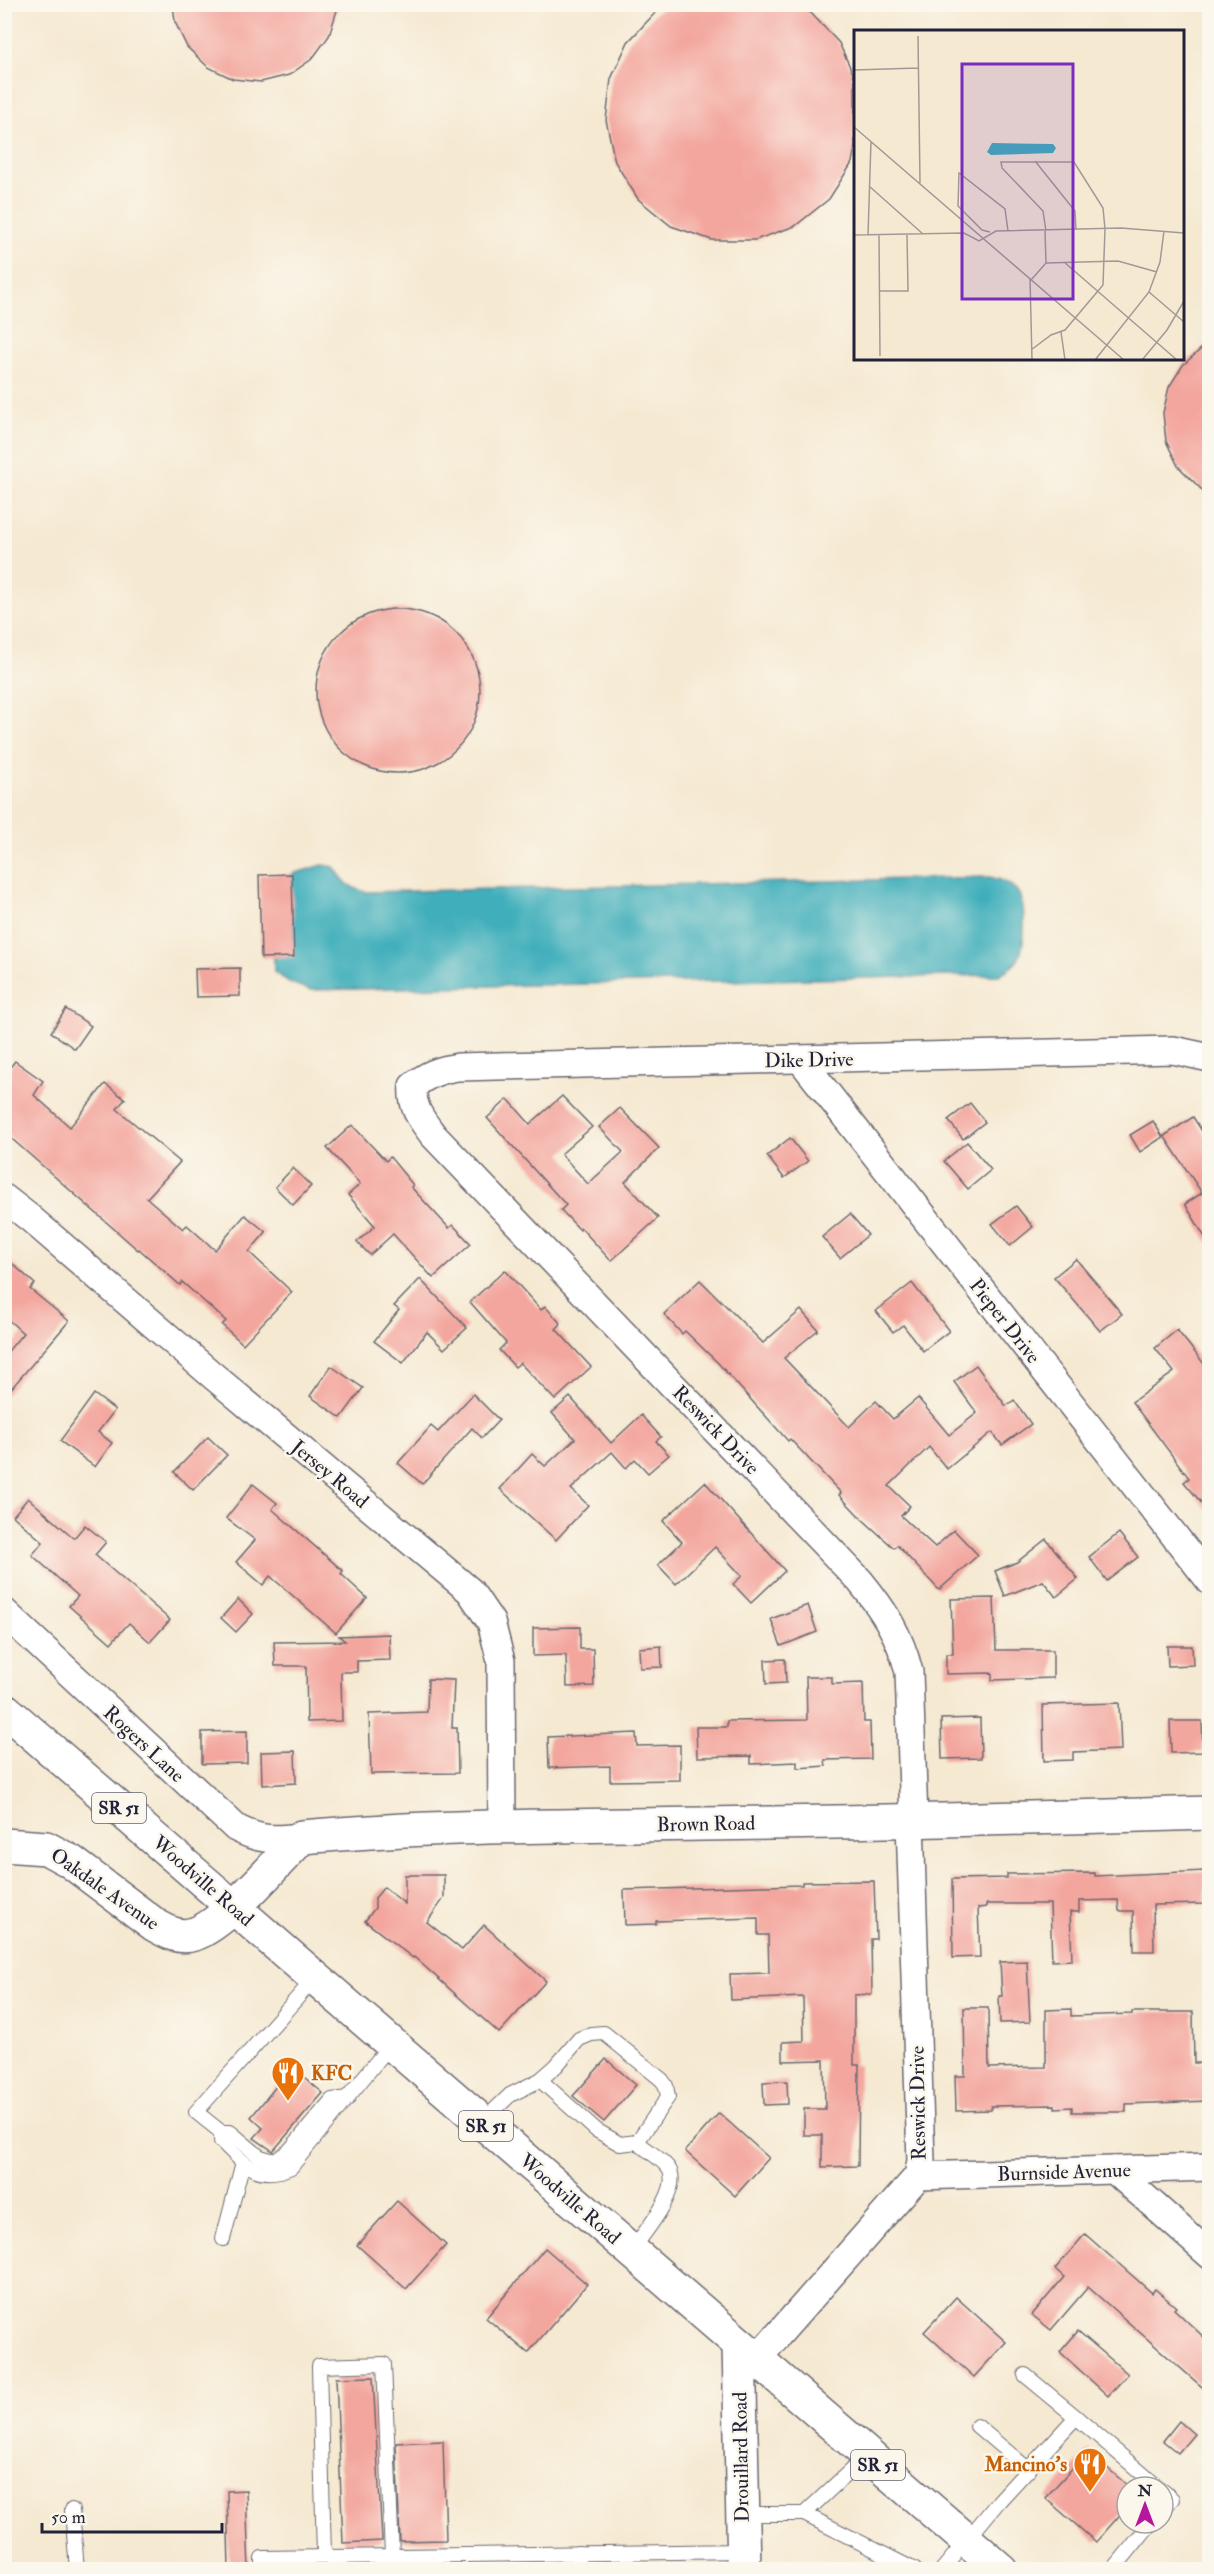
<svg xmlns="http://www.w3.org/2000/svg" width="1214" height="2574" font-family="'IM FELL Double Pica',serif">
  <rect width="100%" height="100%" fill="#fbf7ec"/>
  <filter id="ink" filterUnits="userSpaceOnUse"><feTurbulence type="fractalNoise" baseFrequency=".0167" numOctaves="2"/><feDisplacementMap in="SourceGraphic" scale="12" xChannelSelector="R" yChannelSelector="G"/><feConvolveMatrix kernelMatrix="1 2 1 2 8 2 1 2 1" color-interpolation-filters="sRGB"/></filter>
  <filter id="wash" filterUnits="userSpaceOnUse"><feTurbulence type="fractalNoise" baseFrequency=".008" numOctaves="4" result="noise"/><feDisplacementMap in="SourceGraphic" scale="24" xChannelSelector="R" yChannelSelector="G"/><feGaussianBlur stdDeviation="1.35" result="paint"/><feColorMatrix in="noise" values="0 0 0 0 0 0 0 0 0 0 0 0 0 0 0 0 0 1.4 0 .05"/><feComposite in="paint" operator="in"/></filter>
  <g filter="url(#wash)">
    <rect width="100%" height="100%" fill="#f5e9d2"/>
    <path fill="#40afbb" stroke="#31687b" stroke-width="1.5" d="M323,865L334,867C343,881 349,888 366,892L990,877C999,879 1009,882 1016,890C1027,903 1026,945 1018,960C1013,967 1007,970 999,975L310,990L291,983L274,972V957L292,874Z"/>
    <g id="blocks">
      <g fill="#f3a69e">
        <polygon points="173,4 339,4 329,36 312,59 289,75 261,82 233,79 208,67 187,47 175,22"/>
        <polygon points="672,4 795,4 811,13 839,43 855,78 855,146 852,163 829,199 795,226 755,240 712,240 671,226 638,199 615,162 606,120 611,79 628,42 656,12"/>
        <polygon points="1209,342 1209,497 1178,466 1166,441 1163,413 1169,387 1183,365"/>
        <circle cx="398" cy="691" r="82"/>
        <polygon points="292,874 294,957 261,958 259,875"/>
        <polygon points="240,968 240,996 196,997 195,969"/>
        <polygon points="66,1009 91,1026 75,1049 51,1032"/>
        <polygon points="15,1061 43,1081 34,1095 70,1127 105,1084 125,1099 117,1109 180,1162 147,1198 183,1229 187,1225 215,1250 245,1215 266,1232 249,1252 292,1292 243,1344 222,1325 226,1321 182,1282 180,1285 139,1249 138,1250 4,1132 4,1075"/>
        <polygon points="562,1096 592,1127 561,1154 588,1184 623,1152 599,1127 620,1108 659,1148 625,1182 658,1218 611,1261 581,1228 580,1230 561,1210 566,1205 487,1118 508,1099 530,1124"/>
        <polygon points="970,1103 985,1122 963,1139 948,1120"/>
        <polygon points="1193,1117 1209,1142 1209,1244 1185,1204 1202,1193 1164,1136"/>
        <polygon points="1153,1121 1163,1137 1140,1152 1130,1135"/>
        <polygon points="352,1125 386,1161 390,1157 413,1185 411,1187 449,1228 453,1225 471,1244 433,1278 393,1234 370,1255 357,1242 375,1226 348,1195 360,1184 327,1148"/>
        <polygon points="790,1138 808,1161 784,1178 767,1156"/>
        <polygon points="967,1142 991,1170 968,1189 944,1161"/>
        <polygon points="293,1168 311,1186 293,1205 275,1187"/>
        <polygon points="1016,1206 1033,1227 1010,1246 992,1224"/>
        <polygon points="850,1214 868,1235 840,1258 822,1237"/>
        <polygon points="4,1256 35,1284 30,1289 69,1321 4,1397 4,1356 23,1333 4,1316"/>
        <polygon points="1076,1259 1122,1314 1100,1331 1054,1277"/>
        <polygon points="505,1270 541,1310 545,1306 561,1324 556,1329 591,1367 555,1400 520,1363 515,1367 499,1350 506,1343 470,1302"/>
        <polygon points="420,1279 467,1328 444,1349 427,1332 403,1363 374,1341 399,1310 394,1306"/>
        <polygon points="700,1280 763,1343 801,1310 818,1330 784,1358 849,1427 876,1401 893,1419 918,1398 949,1435 977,1413 954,1382 976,1365 1006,1406 1014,1400 1031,1424 1002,1445 992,1432 947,1469 929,1447 889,1486 910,1506 901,1516 935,1547 954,1530 978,1555 939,1590 897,1545 894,1548 861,1518 839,1495 841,1493 790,1439 788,1441 718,1363 685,1331 682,1334 664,1314"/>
        <polygon points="912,1283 949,1331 923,1351 903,1325 893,1332 876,1311"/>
        <polygon points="1177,1330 1209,1370 1209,1512 1184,1482 1189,1478 1132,1402 1174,1372 1155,1348"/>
        <polygon points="331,1366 363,1388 341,1418 310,1396"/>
        <polygon points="94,1394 115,1410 98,1432 112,1443 95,1467 60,1441"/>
        <polygon points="473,1394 499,1420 482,1438 472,1428 422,1484 398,1463 431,1426 438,1432"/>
        <polygon points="570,1397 611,1443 641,1415 661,1437 656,1441 669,1455 648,1473 635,1459 626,1468 612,1452 571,1489 588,1505 556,1540 500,1489 532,1454 545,1466 575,1439 552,1413"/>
        <polygon points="208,1437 227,1455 193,1490 174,1472"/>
        <polygon points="705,1482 785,1571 751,1603 733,1584 742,1576 715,1547 676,1584 658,1565 682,1542 663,1521"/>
        <polygon points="253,1484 277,1503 272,1509 343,1571 341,1574 367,1598 336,1633 270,1576 263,1585 236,1562 255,1540 226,1518"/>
        <polygon points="28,1498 74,1538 85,1525 106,1542 95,1555 170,1620 150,1642 129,1623 111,1643 69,1606 78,1596 32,1555 43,1542 13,1516"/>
        <polygon points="1119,1533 1138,1557 1107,1581 1089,1557"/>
        <polygon points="1046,1539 1078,1579 1056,1597 1043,1581 1005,1596 995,1571 1017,1562"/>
        <polygon points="994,1598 996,1650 1053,1650 1053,1678 992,1680 992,1673 946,1674 946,1654 953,1654 951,1599"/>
        <polygon points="238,1599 253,1614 236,1632 221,1618"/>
        <polygon points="808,1605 817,1632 781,1646 771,1619"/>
        <polygon points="580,1627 580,1649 593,1649 594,1686 567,1687 566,1655 533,1656 533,1628"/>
        <polygon points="389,1634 390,1660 357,1661 357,1672 341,1672 342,1721 307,1722 306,1666 275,1666 274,1642 345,1641 339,1636"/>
        <polygon points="661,1646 662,1667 640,1668 639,1648"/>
        <polygon points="1167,1646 1192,1646 1193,1665 1168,1666"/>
        <polygon points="785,1659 786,1683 766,1684 765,1660"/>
        <polygon points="806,1677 832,1677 832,1684 863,1683 864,1722 870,1722 871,1759 825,1760 826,1766 797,1768 797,1762 751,1764 751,1756 697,1757 696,1727 727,1727 727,1721 807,1720"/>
        <polygon points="428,1679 454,1680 452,1728 457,1728 458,1773 371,1774 369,1714 427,1712"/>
        <polygon points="1119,1703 1121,1750 1073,1752 1073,1760 1044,1761 1043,1705"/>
        <polygon points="980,1718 981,1758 942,1759 941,1719"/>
        <polygon points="1170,1721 1202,1721 1203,1752 1171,1753"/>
        <polygon points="247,1731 247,1763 202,1764 202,1732"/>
        <polygon points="636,1733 637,1746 680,1745 680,1780 610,1781 610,1766 549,1768 548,1737"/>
        <polygon points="295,1751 296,1783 262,1785 261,1752"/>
        <polygon points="1205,1871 1206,1904 1153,1905 1154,1951 1134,1951 1133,1911 1119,1911 1118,1900 1079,1901 1079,1912 1070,1912 1072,1960 1052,1961 1050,1904 986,1904 986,1907 978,1908 980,1957 953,1958 952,1879 1007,1878 1007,1874 1095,1873 1095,1876"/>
        <polygon points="405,1875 444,1875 444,1898 427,1922 462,1950 484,1925 546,1981 499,2033 414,1957 413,1958 365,1921 375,1908 375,1898 384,1887 405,1904"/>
        <polygon points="874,1881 876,1939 871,1939 872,1994 854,1995 854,2065 859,2065 858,2166 822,2167 822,2135 804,2135 804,2109 825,2109 824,2060 783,2061 783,2042 804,2041 803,1997 731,2000 730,1974 769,1973 768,1935 758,1935 758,1918 656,1921 656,1924 625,1925 624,1890 802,1885 802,1882"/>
        <polygon points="1027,1961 1030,2022 1000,2023 999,1996 1002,1996 1000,1962"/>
        <polygon points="964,2008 988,2008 989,2068 1046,2067 1046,2010 1071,2009 1071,2016 1132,2014 1132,2012 1193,2012 1194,2063 1209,2063 1209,2101 1126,2104 1126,2112 1072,2112 1072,2107 1055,2108 1055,2105 991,2106 991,2110 956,2111 955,2076 965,2076"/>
        <polygon points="606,2059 636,2085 604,2122 573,2096"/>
        <polygon points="292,2067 323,2093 273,2151 254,2138 263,2128 251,2117"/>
        <polygon points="787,2081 788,2104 764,2105 763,2082"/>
        <polygon points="719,2113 769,2158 735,2196 685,2151"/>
        <polygon points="397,2201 446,2245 406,2289 357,2245"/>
        <polygon points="1085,2234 1152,2293 1155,2289 1176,2307 1174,2309 1209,2342 1209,2393 1088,2287 1051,2330 1032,2315 1064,2277 1055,2269"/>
        <polygon points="545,2248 587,2284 528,2353 486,2318"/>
        <polygon points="956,2297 1006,2342 974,2377 924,2332"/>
        <polygon points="1078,2331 1128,2374 1108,2396 1060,2352"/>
        <polygon points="373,2377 382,2541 343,2543 336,2378"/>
        <polygon points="1179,2421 1194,2434 1178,2453 1163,2441"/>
        <polygon points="443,2441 446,2540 400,2541 396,2443"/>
        <polygon points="1088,2451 1127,2485 1127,2507 1096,2542 1045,2498"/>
        <polygon points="246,2490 249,2570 229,2570 227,2491"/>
      </g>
    </g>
  </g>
  <g filter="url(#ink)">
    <use href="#blocks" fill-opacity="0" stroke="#6c6870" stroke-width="1.5"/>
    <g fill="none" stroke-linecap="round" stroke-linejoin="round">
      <g stroke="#6c6870" stroke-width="16">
        <g id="lane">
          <polyline points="315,1978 196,2112 221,2132 230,2132 260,2157 275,2161 289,2151 332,2100 348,2098"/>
          <polyline points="540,2080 596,2130 620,2144 637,2142"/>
          <path d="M482,2122L510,2095L540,2080L556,2066L579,2039L591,2034L604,2033L662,2080L666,2086L668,2097L637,2142C646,2150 663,2159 669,2169C682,2190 643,2234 631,2251"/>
          <path d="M221,2132V2141C244,2163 257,2182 291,2167L391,2044"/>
          <polyline points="223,2239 243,2162"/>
          <polyline points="1025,2375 1076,2417"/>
          <polyline points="977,2426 1029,2470"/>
          <polyline points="867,2455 804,2514 915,2570"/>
          <polyline points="1163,2491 1172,2499 1163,2509"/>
          <polyline points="72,2510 77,2570"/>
          <polyline points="742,2514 804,2514"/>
          <polyline points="578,2553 579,2570"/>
          <polyline points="324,2556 319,2366 384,2364 392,2556"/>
          <polyline points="262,2570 262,2558 743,2551"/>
          <polyline points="942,2570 999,2501 1076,2417 1158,2487"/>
          <polyline points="1113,2570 1151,2523"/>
        </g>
      </g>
      <g stroke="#6c6870" stroke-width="30">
        <g id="street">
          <polyline points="801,1060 1210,1581"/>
          <polyline points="4,1198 31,1219 211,1374 470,1591 491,1622 501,1661 502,1827"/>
          <path d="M4,1612L236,1828C261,1841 274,1840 302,1837"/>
          <path d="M914,1821L909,1672C900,1635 883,1609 860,1581L433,1135C421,1119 411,1107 413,1086C428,1074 439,1070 458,1067L1173,1050L1210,1058"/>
          <polyline points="1114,2170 1210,2255"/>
          <polyline points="918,2176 1210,2167"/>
          <polyline points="756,2360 918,2176 921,2161 910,1821"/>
        </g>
      </g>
      <g stroke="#6c6870" stroke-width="36">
        <g id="secondary">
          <path d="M4,1845L46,1848L70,1861L155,1925C167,1932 179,1939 194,1934C224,1925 278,1861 302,1837C435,1825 569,1826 703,1824C872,1822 1041,1818 1210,1813"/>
          <polyline points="739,2344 744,2570"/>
        </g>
      </g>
      <g stroke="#6c6870" stroke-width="36">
        <polyline id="primary" points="4,1709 1001,2570"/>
      </g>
      <use href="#lane" stroke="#fff" stroke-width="14"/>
      <use href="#street" stroke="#fff" stroke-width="27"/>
      <use href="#secondary" stroke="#fff" stroke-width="33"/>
      <use href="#primary" stroke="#fff" stroke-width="33"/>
    </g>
  </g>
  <defs>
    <g id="restaurant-pin" transform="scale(1.725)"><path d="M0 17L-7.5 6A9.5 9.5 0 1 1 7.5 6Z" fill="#e8710a" stroke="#fbf7ec"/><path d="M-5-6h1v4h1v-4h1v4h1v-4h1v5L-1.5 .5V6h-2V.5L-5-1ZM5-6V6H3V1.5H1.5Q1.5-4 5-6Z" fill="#fff"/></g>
  </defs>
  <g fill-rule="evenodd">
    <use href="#restaurant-pin" x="288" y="2073"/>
    <use href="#restaurant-pin" x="1090" y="2464"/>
  </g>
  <g text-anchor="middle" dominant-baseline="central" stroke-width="5" stroke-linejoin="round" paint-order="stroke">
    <g fill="#fbf7ec" stroke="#636270" stroke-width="1.5">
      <rect x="92" y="1793" width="54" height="30" rx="4.5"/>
      <rect x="459" y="2111" width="54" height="30" rx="4.5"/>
      <rect x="851" y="2450" width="54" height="30" rx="4.5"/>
    </g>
    <g font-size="18" font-weight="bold" fill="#22223b">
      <text x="119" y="1808">SR 51</text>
      <text x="486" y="2126">SR 51</text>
      <text x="878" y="2465">SR 51</text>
    </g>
    <g font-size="20" fill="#22223b" stroke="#fbf7ec">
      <text transform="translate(809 1060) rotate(-1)">Dike Drive</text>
      <text transform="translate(1005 1321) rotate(52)">Pieper Drive</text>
      <text transform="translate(716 1430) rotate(46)">Reswick Drive</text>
      <text transform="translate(330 1474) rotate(40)">Jersey Road</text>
      <text transform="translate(144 1744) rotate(43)">Rogers Lane</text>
      <text transform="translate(706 1824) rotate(-1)">Brown Road</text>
      <text transform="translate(203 1881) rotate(41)">Woodville Road</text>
      <text transform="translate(105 1889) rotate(35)">Oakdale Avenue</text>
      <text transform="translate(918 2103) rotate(-91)">Reswick Drive</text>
      <text transform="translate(1064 2172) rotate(-2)">Burnside Avenue</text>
      <text transform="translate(570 2199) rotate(41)">Woodville Road</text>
      <text transform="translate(741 2457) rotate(-91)">Drouillard Road</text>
    </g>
    <g font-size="20" font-weight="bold" fill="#c56008" stroke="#fbf7ec" text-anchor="start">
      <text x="311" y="2073">KFC</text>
      <text x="1067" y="2464" text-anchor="end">Mancino's</text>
    </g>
  </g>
  <g transform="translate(854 30)">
    <rect width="330" height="330" fill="#f5e9d2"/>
    <path d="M138,113L199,114L202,118L199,123L137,125L133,122Z" fill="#40afbb"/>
    <path fill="none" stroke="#a19996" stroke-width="1.5" d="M64,6L66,153M0,40L64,38M0,97L270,330M181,131L221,181L222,200M15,156L69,204M192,201L189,181L148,138L147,132H220L249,178L251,199M136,202L128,200L104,176L105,143L151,179L154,201M0,205L110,203L125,211L142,201L267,198L330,203M14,205L17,111M25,205L26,326M210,232L323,330M192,233L264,231L303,242M176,248L178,330M177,250L192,233L191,201M26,261H54L53,204M295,262L330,292M207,302L211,330M177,320L197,305L211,300L249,255L251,199M241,330L295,262L306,232L310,201M288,330L313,300L330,271"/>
    <path fill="#7b2cbf" fill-opacity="0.15" stroke="#7b2cbf" stroke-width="3" d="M108,34H219V269H108Z"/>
    <rect width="330" height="330" fill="none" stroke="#22223b" stroke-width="3"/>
  </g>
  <rect width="1214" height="2574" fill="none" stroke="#fbf7ec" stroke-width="24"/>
  <g transform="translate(1145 2505)"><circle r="28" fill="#fbf7ec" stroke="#a4a2a5" stroke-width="1.5"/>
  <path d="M0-4.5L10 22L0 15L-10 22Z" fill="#b5179e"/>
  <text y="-9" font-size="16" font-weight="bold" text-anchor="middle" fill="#22223b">N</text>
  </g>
  <path d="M42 2523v9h180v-9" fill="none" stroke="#22223b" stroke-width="3"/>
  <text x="51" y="2523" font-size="18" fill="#22223b" stroke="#fbf7ec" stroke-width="4.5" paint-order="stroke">50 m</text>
</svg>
